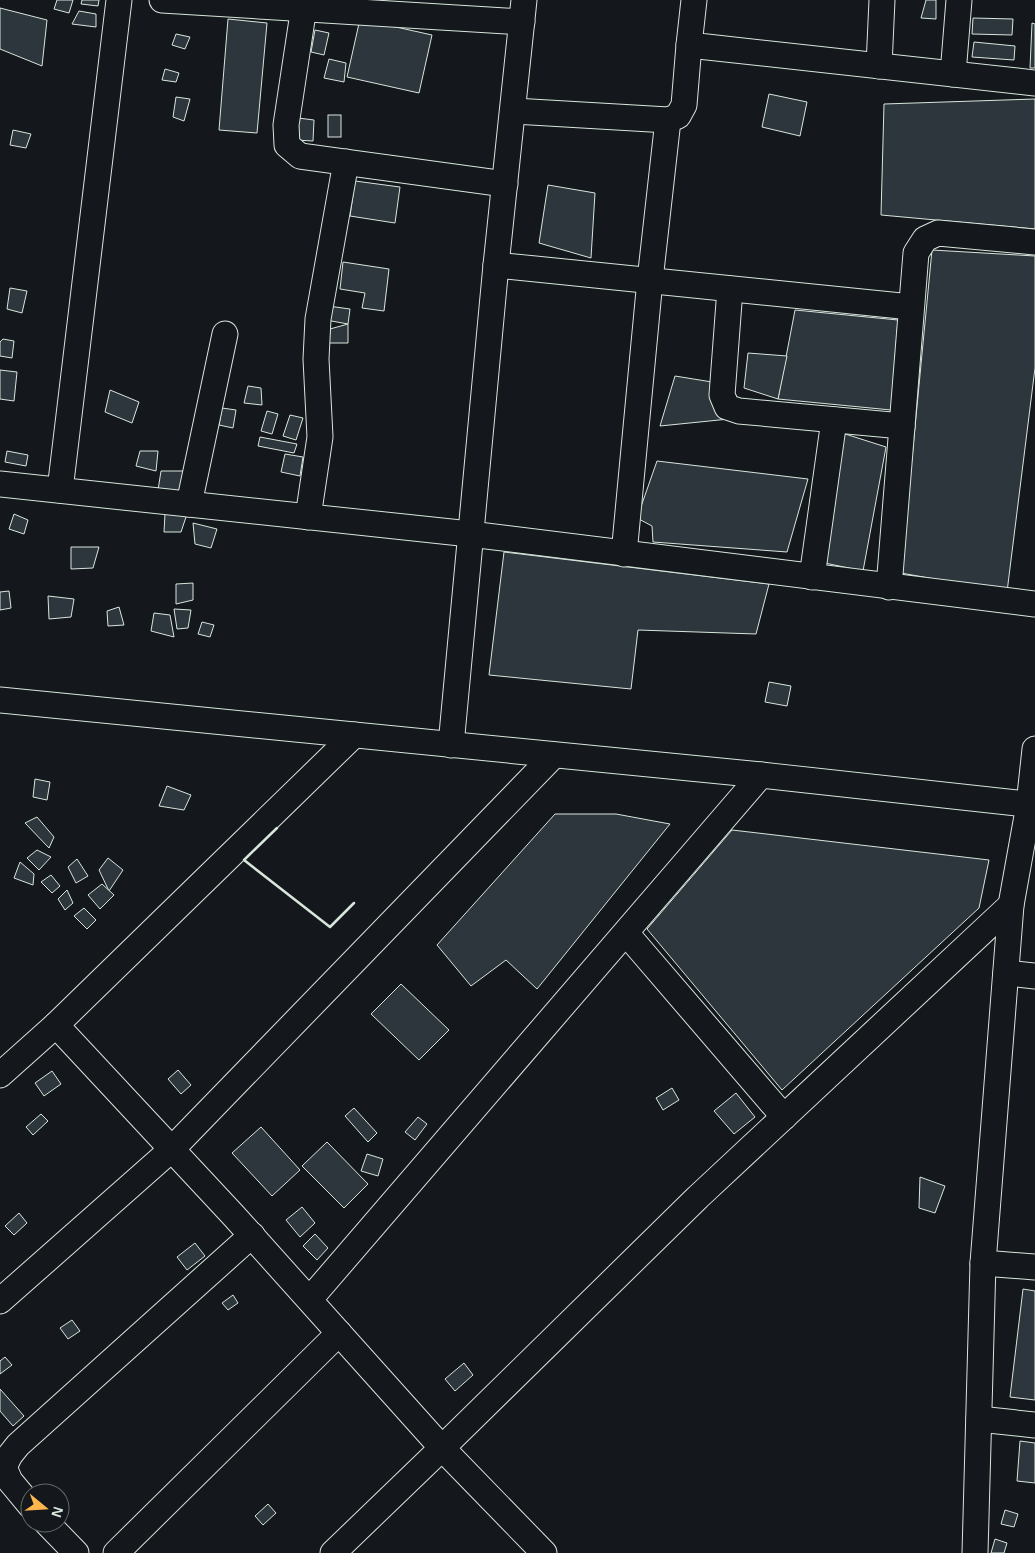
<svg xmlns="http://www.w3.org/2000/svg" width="1035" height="1553" font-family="Arial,sans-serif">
  <rect width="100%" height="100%" fill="#14181c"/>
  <g fill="#2c363c" stroke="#d8e6dc">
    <polygon points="57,0 73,0 69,13 54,9"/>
    <polygon points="82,0 99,0 98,6 81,4"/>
    <polygon points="926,0 936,0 936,19 921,18"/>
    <polygon points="0,8 47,20 42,66 0,49"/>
    <polygon points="79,11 96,14 96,27 72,24"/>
    <polygon points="973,18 1013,19 1012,35 972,34"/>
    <polygon points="228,19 267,23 257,133 219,130"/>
    <polygon points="360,19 432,35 419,93 347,77"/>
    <polygon points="1032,23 1035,24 1035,68 1030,68"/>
    <polygon points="315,30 329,33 324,55 311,52"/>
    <polygon points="176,34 190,37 185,49 172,45"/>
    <polygon points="974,42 1015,46 1014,60 972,57"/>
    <polygon points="329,59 346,63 344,82 324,78"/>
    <polygon points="165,69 179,73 176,82 162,80"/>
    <polygon points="769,94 807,102 800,136 762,127"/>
    <polygon points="176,97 190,99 184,121 173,117"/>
    <polygon points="1035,99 1035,229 881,215 884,104"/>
    <rect x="328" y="115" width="13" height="22"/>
    <polygon points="298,118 314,120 313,141 296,140"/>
    <polygon points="13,130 31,134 26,148 10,145"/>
    <polygon points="355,181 400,187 395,223 350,216"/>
    <polygon points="548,185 595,193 591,258 539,243"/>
    <polygon points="932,250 1035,256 1035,368 1007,592 901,573"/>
    <polygon points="343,262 389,269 384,311 362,308 365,293 340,289"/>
    <polygon points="10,288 27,291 22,313 7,309"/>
    <polygon points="328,306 350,309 348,324 326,320"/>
    <polygon points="795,310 898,320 891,410 778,399"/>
    <polygon points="348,324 348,343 329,343 330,329"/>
    <polygon points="3,339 14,341 12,358 0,356 0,342"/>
    <polygon points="748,353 787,356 778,399 744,388"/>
    <polygon points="0,370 17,372 14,401 0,399"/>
    <polygon points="675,376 712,382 729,419 660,426"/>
    <polygon points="248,386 261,388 262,405 244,403"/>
    <polygon points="110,390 139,402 132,423 105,412"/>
    <polygon points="222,408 236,410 233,428 219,425"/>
    <polygon points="267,411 278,414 272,434 261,431"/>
    <polygon points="290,415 303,418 296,440 283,436"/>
    <polygon points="839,432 886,447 863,571 820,562"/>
    <polygon points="260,437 297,444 294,453 258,446"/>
    <polygon points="7,451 28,455 26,466 5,462"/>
    <polygon points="140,451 158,451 156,471 136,466"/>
    <polygon points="285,454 303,457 300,476 281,472"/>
    <polygon points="657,461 808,479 787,552 653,542 652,526 637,518"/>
    <polygon points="161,471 184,471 178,494 158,490"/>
    <polygon points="14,514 28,520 24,534 9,529"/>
    <polygon points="165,514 187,514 181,532 164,532"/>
    <polygon points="193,523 217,529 211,548 195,544"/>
    <polygon points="71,547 99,547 93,568 71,569"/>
    <polygon points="504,552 769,584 756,634 638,630 631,689 489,675"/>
    <polygon points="193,583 193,600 176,604 176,584"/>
    <polygon points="9,591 11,608 0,610 0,592"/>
    <polygon points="48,596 74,599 71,617 49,619"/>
    <polygon points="119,607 124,625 108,626 107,611"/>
    <polygon points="174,609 191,610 188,628 177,629"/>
    <polygon points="154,613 170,615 174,637 151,631"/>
    <polygon points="202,622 214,625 210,637 198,634"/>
    <polygon points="769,682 791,686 787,706 765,702"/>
    <polygon points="35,779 50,782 47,800 33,797"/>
    <polygon points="167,786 191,795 184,810 159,806"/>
    <polygon points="555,814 616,814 670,824 537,989 506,960 471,986 437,945"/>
    <polygon points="37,817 54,837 49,848 25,823"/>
    <polygon points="732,830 989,860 979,908 782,1090 647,929"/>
    <polygon points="37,850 51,857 39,870 27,858"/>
    <polygon points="108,858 123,870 109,891 99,870"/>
    <polygon points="77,859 88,876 76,883 68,867"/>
    <polygon points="20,862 34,874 33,885 14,878"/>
    <polygon points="51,875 60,886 52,893 41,882"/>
    <polygon points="102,884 114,895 100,909 88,895"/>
    <polygon points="67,890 73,903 65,910 58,899"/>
    <polygon points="84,908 96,920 87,929 74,916"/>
    <polygon points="401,984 449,1030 419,1060 371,1014"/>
    <polygon points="178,1070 191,1085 181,1094 168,1079"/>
    <polygon points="52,1071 61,1084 44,1096 35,1083"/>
    <polygon points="672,1088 679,1100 663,1110 656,1098"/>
    <polygon points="736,1093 755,1117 734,1134 714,1111"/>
    <polygon points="354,1108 377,1133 368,1142 345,1116"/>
    <polygon points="41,1114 48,1121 33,1135 26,1127"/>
    <polygon points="418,1117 427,1124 415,1140 405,1132"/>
    <polygon points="261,1127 300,1170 272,1196 232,1153"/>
    <polygon points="327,1142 368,1184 344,1208 302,1166"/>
    <polygon points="367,1154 383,1159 378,1176 361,1171"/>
    <polygon points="920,1177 945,1186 935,1213 919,1208"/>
    <polygon points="302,1207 315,1223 300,1237 286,1220"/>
    <polygon points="19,1213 27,1223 14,1235 5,1226"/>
    <polygon points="315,1234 328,1248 317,1260 303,1246"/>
    <polygon points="195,1243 205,1256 187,1270 177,1257"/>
    <polygon points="1023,1289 1035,1291 1035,1400 1010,1397"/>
    <polygon points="233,1295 238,1303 228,1310 222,1303"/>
    <polygon points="72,1320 80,1331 68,1339 60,1328"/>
    <polygon points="5,1357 12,1365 0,1374 0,1361"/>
    <polygon points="464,1363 473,1375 455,1391 445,1379"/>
    <polygon points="0,1389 24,1416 13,1426 0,1411"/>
    <polygon points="1020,1441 1035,1443 1035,1483 1017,1481"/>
    <polygon points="268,1504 276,1513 263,1525 255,1516"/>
    <polygon points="1005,1510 1018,1514 1014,1527 1001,1524"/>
    <polygon points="995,1539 1007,1543 1004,1553 991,1553"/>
  </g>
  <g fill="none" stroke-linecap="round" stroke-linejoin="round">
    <g stroke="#d8e6dc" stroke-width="27">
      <g id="street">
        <polyline points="162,0 522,22"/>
        <polyline points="305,0 286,125 287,145 300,156 505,184"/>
        <polyline points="694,0 689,45 1035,83"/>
        <polyline points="879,66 882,0"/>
        <polyline points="953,74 959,0"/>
        <polyline points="514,111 668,120 678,116 684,105 689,45"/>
        <polyline points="496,265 911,307"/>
        <polyline points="730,289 722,395 727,407 739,411 902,426"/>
        <polyline points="0,484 470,534 1035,604"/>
        <polyline points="60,490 119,0"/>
        <polyline points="189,504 225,334"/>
        <polyline points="308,517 320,437 316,359 318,319 346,162"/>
        <polyline points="624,554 650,280 668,120"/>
        <polyline points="812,577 834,420"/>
        <polyline points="889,587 916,253 925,239 938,233 1035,242"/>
        <polyline points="0,700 761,775 1035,805"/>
        <polyline points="451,745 496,265 524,0"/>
        <polyline points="626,933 784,1117"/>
        <polyline points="1006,973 1035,976"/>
        <polyline points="56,1025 234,1216 442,1448 544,1553"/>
        <polyline points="0,1075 56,1025 354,735"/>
        <polyline points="983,1263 1035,1267"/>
        <polyline points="310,1299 761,775"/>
        <polyline points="0,1301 172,1149 554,755"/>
        <polyline points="979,1419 1035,1425"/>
        <polyline points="0,1463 4,1467 10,1481 30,1505"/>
        <polyline points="4,1467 10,1455 18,1445 252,1235"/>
        <polyline points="47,1523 76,1553"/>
        <polyline points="116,1553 339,1333"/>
        <polyline points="333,1553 442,1448 698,1197 1011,905"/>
        <polyline points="975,1553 983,1263 1011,905 1029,805 1035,749"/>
      </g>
    </g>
    <use href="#street" stroke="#14181c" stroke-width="25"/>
    <polyline stroke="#d8e6dc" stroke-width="2.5" points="277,828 244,860 330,927 354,903"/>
  </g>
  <g transform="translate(45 1508) rotate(108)"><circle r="24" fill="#14181c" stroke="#626a69"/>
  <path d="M0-4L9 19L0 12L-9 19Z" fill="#ffb74d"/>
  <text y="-8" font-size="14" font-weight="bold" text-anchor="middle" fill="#d8e6dc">N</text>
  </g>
</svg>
